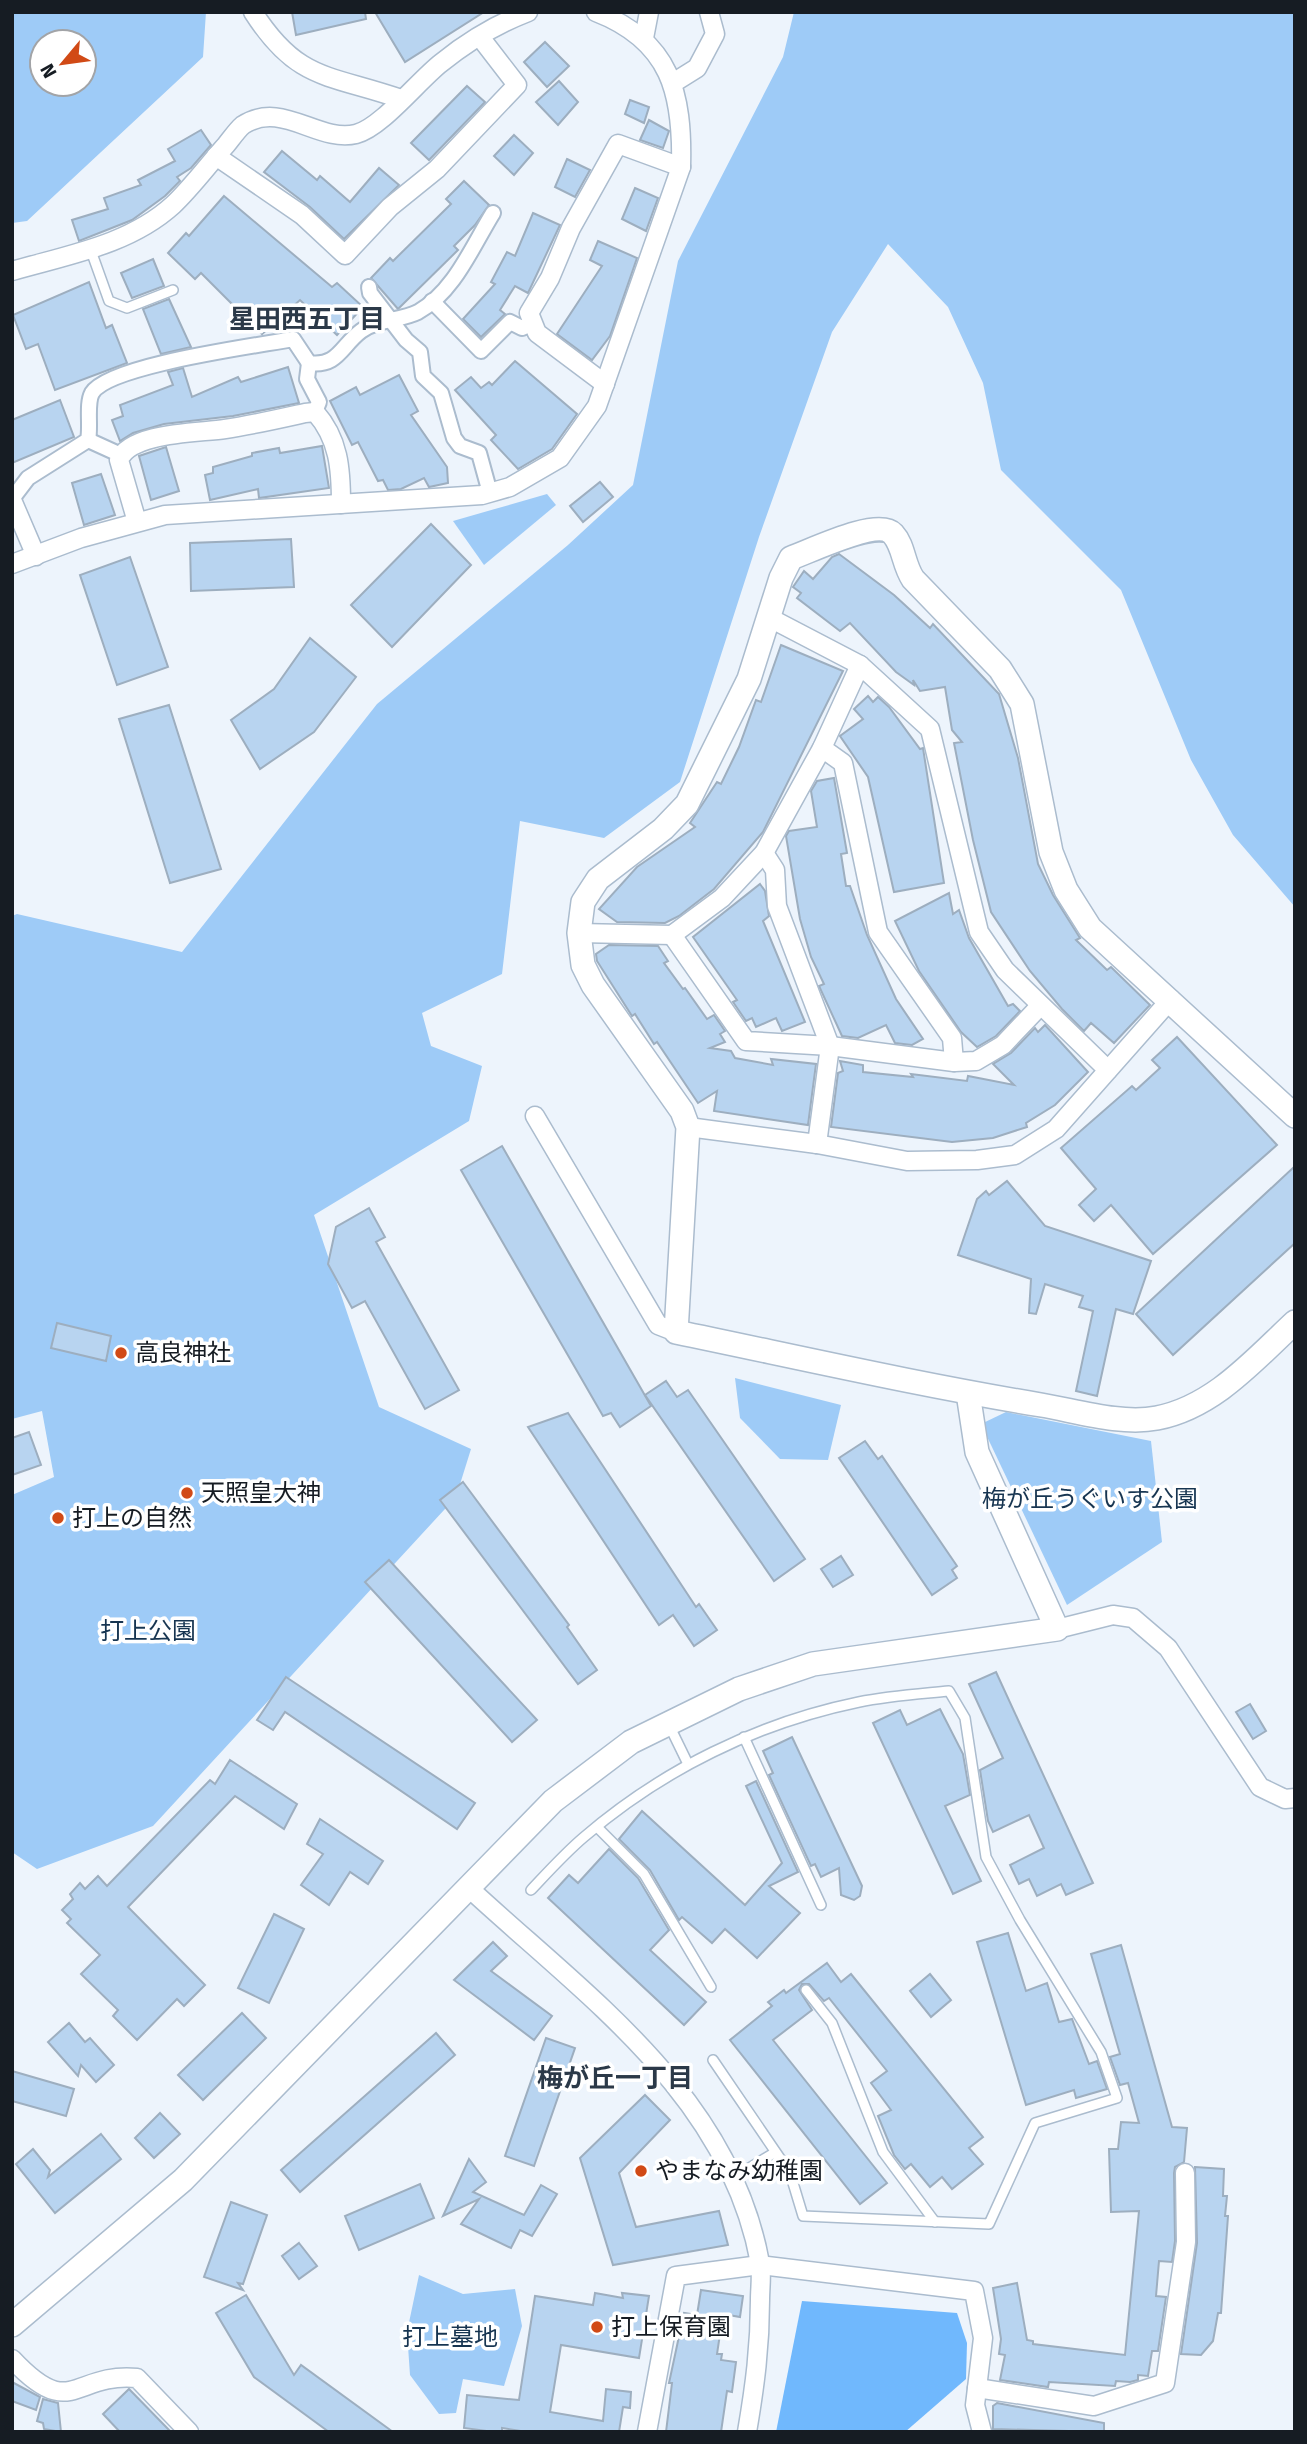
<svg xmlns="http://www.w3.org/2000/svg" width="1307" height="2444" font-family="'Fira Sans','Noto Sans JP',sans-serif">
  <rect width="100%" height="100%" fill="#edf4fc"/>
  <g fill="#9ecbf7" fill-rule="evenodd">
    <path d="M12,12H206L203,57L27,221L12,223ZM84,42V84H42V42Z"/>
    <polygon points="794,12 1295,12 1295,907 1233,835 1191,760 1121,590 1001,470 983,383 948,307 888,244 832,332 759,537 680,782 604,838 520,821 502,974 422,1013 431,1046 482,1066 469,1121 314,1215 379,1407 471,1449 456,1497 153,1826 37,1869 12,1852 12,1495 54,1477 42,1411 12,1419 12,916 17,914 182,952 377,704 568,545 633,485 678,261 783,57"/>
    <polygon points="547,494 556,505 484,565 453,521"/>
    <polygon points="735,1378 841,1405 828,1460 780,1459 740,1418"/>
    <polygon points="1006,1412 1151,1441 1162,1542 1067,1605 981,1424"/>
    <polygon points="419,2275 463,2294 515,2289 522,2326 504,2386 463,2379 456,2413 439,2414 410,2375 407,2332"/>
  </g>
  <polygon fill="#70b8fd" points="802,2301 957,2313 967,2343 966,2379 905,2432 776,2432"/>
  <g fill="#b8d4f0" stroke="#9daebf" stroke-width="2">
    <polygon points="292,12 365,12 366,19 296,35"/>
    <polygon points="375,12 484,12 405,62"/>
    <polygon points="545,42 569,66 547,87 524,62"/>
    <polygon points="559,81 578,102 558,125 536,102"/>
    <polygon points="467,86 485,102 429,160 411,143"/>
    <polygon points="630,100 649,107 644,123 625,114"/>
    <polygon points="649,120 669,131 663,148 640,140"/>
    <polygon points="201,130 211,145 191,168 177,177 180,181 165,196 132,220 79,241 72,220 108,209 104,198 141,185 138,180 175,161 168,149"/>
    <polygon points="514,135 533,153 514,175 494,156"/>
    <polygon points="282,151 317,180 320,176 350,202 379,168 399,185 344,239 310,207 264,172"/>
    <polygon points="567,159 590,170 575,197 555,187"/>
    <polygon points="464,181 489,205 475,225 454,246 458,250 398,309 371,278 390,258 393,261 451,204 446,199"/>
    <polygon points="635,188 658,198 646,231 622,219"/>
    <polygon points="224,196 332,287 337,283 363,307 337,335 300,300 262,334 201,273 195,279 168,253 186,233 189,236"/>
    <polygon points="533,213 560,225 528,293 515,286 500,310 505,314 481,337 463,319 495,284 491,282 507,252 515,256"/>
    <polygon points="598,241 637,258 610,336 592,360 557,334 602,266 590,260"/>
    <polygon points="153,259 164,286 132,298 121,273"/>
    <polygon points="89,282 106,328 112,325 127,363 55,390 38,344 26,349 13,315"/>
    <polygon points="169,299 191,347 161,354 143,309"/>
    <polygon points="515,361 577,414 552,449 518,469 491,440 496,435 455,390 471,377 481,388 489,382 492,385"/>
    <polygon points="288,367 299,403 233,416 164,424 133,433 120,441 112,420 123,416 120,405 173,385 168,372 183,368 192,397 238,377 241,382"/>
    <polygon points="399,375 418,411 411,415 447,467 448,483 429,487 424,478 401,489 388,490 383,480 378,481 358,442 352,445 330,401 356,387 360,395"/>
    <polygon points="60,400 74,437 12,463 12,420"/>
    <polygon points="322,446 329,488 259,498 258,489 210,500 205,475 213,473 213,467 252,456 252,453 279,448 280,453"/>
    <polygon points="166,447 179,491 151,500 139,456"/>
    <polygon points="101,474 115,515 84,525 72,483"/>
    <polygon points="600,482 613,497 583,522 570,506"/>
    <polygon points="431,524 471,565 392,647 351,605"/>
    <polygon points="291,539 294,587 191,591 190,543"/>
    <polygon points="839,554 894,595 930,628 933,624 999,694 1018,758 1038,864 1053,895 1080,938 1076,940 1107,970 1111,967 1150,1005 1114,1043 1091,1023 1084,1031 1062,1009 1030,971 991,912 973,840 954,743 962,742 952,730 945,687 920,691 913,680 914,685 896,672 850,623 840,631 797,598 801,593 793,587 804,571 813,579 832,557"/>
    <polygon points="130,557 168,667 117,685 80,575"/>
    <polygon points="310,638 356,677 314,732 260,769 231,720 274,689"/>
    <polygon points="781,645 843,671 763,832 714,889 679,916 665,923 617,922 599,909 637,867 695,827 690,823 717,782 721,784 739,747 756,700 761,702"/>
    <polygon points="868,696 873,702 878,697 889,707 920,749 923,748 944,883 894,892 868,777 840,736 863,719 854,709"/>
    <polygon points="169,705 221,869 170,883 119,719"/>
    <polygon points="834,778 847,853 841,854 846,886 850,886 867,935 896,999 923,1039 912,1045 895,1043 886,1025 858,1038 842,1036 819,986 824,984 811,957 800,919 786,836 789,831 817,827 811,791 817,781"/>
    <polygon points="760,884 765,891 769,916 763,921 805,1022 782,1031 776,1018 756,1027 752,1018 746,1021 733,1002 737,1000 693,937"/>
    <polygon points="949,893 953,914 959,910 969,938 1008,1006 1013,1004 1020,1011 996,1036 977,1047 961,1032 919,971 895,921"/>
    <polygon points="609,945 658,946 668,961 664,963 683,989 685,988 707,1019 714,1015 725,1031 720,1034 725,1042 710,1048 731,1051 735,1058 773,1065 771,1059 816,1064 808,1125 714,1111 717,1091 698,1103 657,1042 654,1044 635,1014 632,1016 597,961 596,954"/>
    <polygon points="1045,1025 1088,1072 1055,1105 1026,1123 1027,1127 993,1138 952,1142 831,1127 838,1073 843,1071 840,1061 863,1065 863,1072 913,1077 911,1074 967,1081 968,1076 1014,1085 993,1064 1011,1053 1035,1028 1038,1032"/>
    <polygon points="1177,1037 1277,1145 1153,1254 1111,1205 1094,1221 1079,1205 1096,1189 1061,1148 1132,1086 1136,1090 1160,1068 1152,1060"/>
    <polygon points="502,1146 651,1406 620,1427 611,1413 603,1416 461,1170"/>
    <polygon points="1295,1166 1295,1243 1173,1355 1136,1314"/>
    <polygon points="1007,1181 1045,1226 1151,1261 1133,1314 1116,1309 1097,1396 1076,1391 1093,1311 1079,1307 1083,1296 1045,1284 1036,1314 1029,1313 1031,1279 958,1255 977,1199 986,1191 989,1195"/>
    <polygon points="369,1208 385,1237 376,1242 459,1390 425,1409 365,1301 352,1308 328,1264 336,1227"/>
    <polygon points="57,1323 111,1336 106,1361 51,1348"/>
    <polygon points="666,1381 677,1397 688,1390 805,1559 774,1581 645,1395"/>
    <polygon points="568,1413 696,1607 699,1604 717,1630 694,1646 673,1615 659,1625 528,1427"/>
    <polygon points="29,1432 41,1465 12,1475 12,1438"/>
    <polygon points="865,1441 878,1459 882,1456 957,1566 952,1570 957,1578 932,1595 839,1458"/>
    <polygon points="463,1482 569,1625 567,1627 597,1670 578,1684 440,1500"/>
    <polygon points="841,1556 853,1575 833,1587 821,1569"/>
    <polygon points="389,1560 537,1720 512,1742 365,1582"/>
    <polygon points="996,1672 1093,1883 1066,1895 1061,1884 1037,1896 1029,1879 1019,1884 1010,1865 1044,1848 1029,1815 993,1832 988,1821 980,1770 1003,1758 969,1684"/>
    <polygon points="286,1677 475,1803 457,1829 285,1712 273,1730 257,1720"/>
    <polygon points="1250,1704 1266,1731 1253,1739 1236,1712"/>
    <polygon points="940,1709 963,1754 970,1795 945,1806 981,1881 953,1894 873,1723 900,1710 907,1725"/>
    <polygon points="792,1737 862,1886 860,1896 854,1900 841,1895 839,1868 821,1877 815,1864 811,1866 769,1775 773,1773 763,1751"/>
    <polygon points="230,1760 297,1804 284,1829 235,1796 128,1907 205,1985 184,2006 177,1999 137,2040 113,2016 118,2010 81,1974 100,1955 67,1923 71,1919 62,1910 73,1899 70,1894 80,1883 85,1889 98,1876 107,1886 210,1780 215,1784"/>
    <polygon points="756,1781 798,1872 769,1886 800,1913 757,1958 725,1929 712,1943 682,1917 679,1920 650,1870 619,1839 642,1811 745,1905 782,1863 746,1786"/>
    <polygon points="320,1819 383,1861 368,1884 350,1872 329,1905 301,1885 323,1854 307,1844"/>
    <polygon points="609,1849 638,1878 669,1930 650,1950 706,2002 684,2025 548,1898 569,1875 578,1883"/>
    <polygon points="274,1914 304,1929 269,2003 238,1988"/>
    <polygon points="1008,1933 1026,1991 1047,1983 1059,2022 1072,2019 1089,2064 1097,2061 1107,2089 1076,2098 1074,2090 1026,2105 977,1942"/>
    <polygon points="493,1942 507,1956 491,1971 552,2016 534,2040 454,1980"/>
    <polygon points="1121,1945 1172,2127 1187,2128 1184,2162 1175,2167 1174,2173 1175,2241 1172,2262 1159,2261 1156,2296 1166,2297 1158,2351 1152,2351 1148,2376 1138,2375 1138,2380 1130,2382 1116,2381 1115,2386 1049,2382 1048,2387 1000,2380 1005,2355 999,2354 1001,2339 993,2288 1017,2283 1027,2340 1033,2341 1033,2344 1125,2355 1139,2211 1111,2212 1109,2149 1118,2149 1121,2122 1139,2123 1128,2083 1120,2085 1110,2057 1120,2054 1091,1954"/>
    <polygon points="827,1963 841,1982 851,1974 983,2137 969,2148 983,2164 952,2189 942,2177 930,2187 911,2164 905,2169 894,2155 878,2116 891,2110 871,2083 887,2071 829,1998 824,2001 809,1984 802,1984 799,1990 812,2010 773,2040 887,2183 860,2204 730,2040 772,2006 768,2002 784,1990 786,1993"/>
    <polygon points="930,1974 951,2000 931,2017 910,1991"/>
    <polygon points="242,2013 266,2038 203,2100 178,2075"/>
    <polygon points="69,2023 85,2042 90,2038 114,2065 96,2082 81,2065 78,2076 48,2042"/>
    <polygon points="436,2033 455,2055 300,2192 281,2170"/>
    <polygon points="546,2038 575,2048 534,2166 505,2156"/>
    <polygon points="12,2071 74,2089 66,2116 12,2101"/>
    <polygon points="645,2095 670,2120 619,2173 636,2227 719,2211 728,2245 613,2265 580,2158"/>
    <polygon points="160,2113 180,2134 154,2158 135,2138"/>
    <polygon points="101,2134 121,2159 55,2213 16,2164 33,2149 50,2170 48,2177"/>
    <polygon points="469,2159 486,2182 473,2192 524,2215 541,2185 557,2194 532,2236 520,2230 511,2248 461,2224 479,2199 443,2216"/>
    <polygon points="1195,2167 1224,2169 1223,2196 1227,2196 1225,2216 1228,2216 1221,2313 1218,2313 1213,2341 1201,2355 1181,2354 1197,2243"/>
    <polygon points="420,2184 434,2218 359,2250 345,2216"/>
    <polygon points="231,2202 267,2215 243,2284 238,2283 243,2290 204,2277"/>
    <polygon points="299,2243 317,2266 299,2279 282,2256"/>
    <polygon points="701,2290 743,2296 740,2317 723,2314 717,2354 722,2354 721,2360 736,2362 732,2392 727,2391 721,2432 666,2432 672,2383 669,2383 684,2313 697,2315"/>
    <polygon points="595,2293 623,2298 622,2293 649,2296 639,2358 561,2345 550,2412 603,2421 606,2389 631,2392 630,2408 623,2407 619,2432 527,2432 502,2428 502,2432 494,2432 464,2428 467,2395 519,2400 535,2296 593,2305"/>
    <polygon points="246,2295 294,2375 301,2365 393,2432 329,2432 254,2377 216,2313"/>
    <polygon points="12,2382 40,2397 36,2410 12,2401"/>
    <polygon points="129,2389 171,2432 120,2432 103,2414"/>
    <polygon points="43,2399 58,2403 61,2432 44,2429 43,2423 37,2421"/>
    <polygon points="997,2403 1104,2423 1104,2432 993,2429 993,2406"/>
  </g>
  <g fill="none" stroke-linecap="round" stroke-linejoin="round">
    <g stroke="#abbcce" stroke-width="12">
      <g id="service">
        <polyline points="90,248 109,301 127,308 173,290"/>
        <polyline points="669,1725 688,1764"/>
        <polyline points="744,1737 821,1905"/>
        <polyline points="597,1827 644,1874 711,1987"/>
        <path d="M531,1890C548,1872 565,1853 584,1837C662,1770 757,1723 859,1702C888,1696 919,1694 949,1691L965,1718L986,1857L1020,1920L1101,2052L1117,2098L1035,2123L989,2224L803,2216L790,2173L713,2060"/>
        <polyline points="806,1990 832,2023 883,2152 935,2222"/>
        <polyline points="733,2178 774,2153"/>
      </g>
    </g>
    <g stroke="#abbcce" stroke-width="18">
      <g id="pedestrian">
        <polyline points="369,287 370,293 406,340 420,352 423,376 441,393 454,438 460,446 479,453 490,493"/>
        <polyline points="432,301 481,351 510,322 522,328 531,324"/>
        <polyline points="309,363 307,379 319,402 315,412"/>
        <polyline points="88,440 121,455"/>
        <path d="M12,499L28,478L88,440C91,427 86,404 92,393C109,365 256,346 293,339L309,363C338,367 341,346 361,331C377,319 400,321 418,312C454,292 472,247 493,213"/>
      </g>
    </g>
    <g stroke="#abbcce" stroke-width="21">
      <g id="minor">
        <path d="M253,12C298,82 329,74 401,99"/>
        <polyline points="644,38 649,12"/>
        <polyline points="673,83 697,68 715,34 709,12"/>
        <polyline points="216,156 302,215 345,255 390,207 437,169 517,85 480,37"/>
        <path d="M12,271C67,255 129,245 173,205C192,187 208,165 226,145C231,139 237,130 243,125C282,100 318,143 356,134C381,128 419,80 441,63C467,42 497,24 528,12"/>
        <polyline points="605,384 537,333 529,313 550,278 571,228 618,144 681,167"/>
        <polyline points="12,500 36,556"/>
        <path d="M137,522L119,460C130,432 199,433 225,429C252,425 278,419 305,413L315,412C339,439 341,469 341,504"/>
        <path d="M12,564L81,538L165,515L482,495L510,487L560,458L597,406L681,167C683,94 671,41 596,12"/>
        <polyline points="768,617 860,665 930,729 979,932 1005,970 1108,1070"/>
        <polyline points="822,748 843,763 878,932 952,1038 954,1062"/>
        <polyline points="764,853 775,870 777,906 830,1046 817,1144"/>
        <polyline points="579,933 672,935 722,898 764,853 822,748 860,665"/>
        <polyline points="672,935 746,1041 830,1046 954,1062 976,1061 1003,1045 1040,1006"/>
        <polyline points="535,1116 658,1325 676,1332"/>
        <polyline points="688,1127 817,1144 907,1161 977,1160 1015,1155 1056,1129 1171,999"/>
        <polyline points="1057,1629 1113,1615 1133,1618 1168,1648 1260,1787 1285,1799 1295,1798"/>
        <path d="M470,1889C587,1997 730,2096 760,2263C762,2275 760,2288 760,2300C760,2347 755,2385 747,2432"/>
        <path d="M12,2359C72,2423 73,2372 137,2378L189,2432"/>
        <polyline points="977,2388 1094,2406 1165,2383 1186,2242 1185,2173"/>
        <polyline points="647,2432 676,2276 760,2265 974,2291 983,2338 975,2405 982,2432"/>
      </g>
    </g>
    <g stroke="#abbcce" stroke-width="26">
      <g id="tertiary">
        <path d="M1295,1116L1090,928L1066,890L1051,852L1022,704L1000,669L913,579C903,564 904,546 893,534C878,518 811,551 791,558L781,578L749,679L687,804L663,829L598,879L583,902L579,933L583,965L593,985L682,1111L688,1127L676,1332C797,1357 919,1385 1041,1405C1077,1411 1121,1425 1157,1418C1214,1407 1254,1360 1295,1322"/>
        <polyline points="12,2325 183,2180 553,1801 631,1742 739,1689 813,1664 1057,1629 977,1452 968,1393"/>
      </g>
    </g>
    <use href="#service" stroke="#fff" stroke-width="9"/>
    <use href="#pedestrian" stroke="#fff" stroke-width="14"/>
    <use href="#minor" stroke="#fff" stroke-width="18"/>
    <use href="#tertiary" stroke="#fff" stroke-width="23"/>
  </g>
  <g fill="#d14a16" stroke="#fff" stroke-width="2.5">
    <circle cx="121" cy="1353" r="7"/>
    <circle cx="187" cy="1493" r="7"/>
    <circle cx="58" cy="1518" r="7"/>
    <circle cx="641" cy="2171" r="7"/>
    <circle cx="597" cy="2327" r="7"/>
  </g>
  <g text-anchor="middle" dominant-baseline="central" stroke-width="7" stroke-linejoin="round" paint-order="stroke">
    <g font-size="24" fill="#161c23" stroke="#fff" text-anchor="start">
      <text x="135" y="1353">高良神社</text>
      <text x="201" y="1493">天照皇大神</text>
      <text x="72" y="1518">打上の自然</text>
      <text x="655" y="2171">やまなみ幼稚園</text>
      <text x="611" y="2327">打上保育園</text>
    </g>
    <g font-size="24" fill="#173551" stroke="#fff">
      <text x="1090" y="1499">梅が丘うぐいす公園</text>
      <text x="148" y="1631">打上公園</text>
      <text x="450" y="2337">打上墓地</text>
    </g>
    <g font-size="26" font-weight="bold" fill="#2b3948" stroke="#fff">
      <text x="307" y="319">星田西五丁目</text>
      <text x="615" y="2078">梅が丘一丁目</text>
    </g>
  </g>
  <rect width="1307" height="2444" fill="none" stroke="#161c23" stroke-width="28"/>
  <g transform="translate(63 63) rotate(241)"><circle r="33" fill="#ffffff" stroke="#a2a4a7" stroke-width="2"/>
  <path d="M0-5L12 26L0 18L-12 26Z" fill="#d14a16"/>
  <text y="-10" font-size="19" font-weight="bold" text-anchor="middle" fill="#161c23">N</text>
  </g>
</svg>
